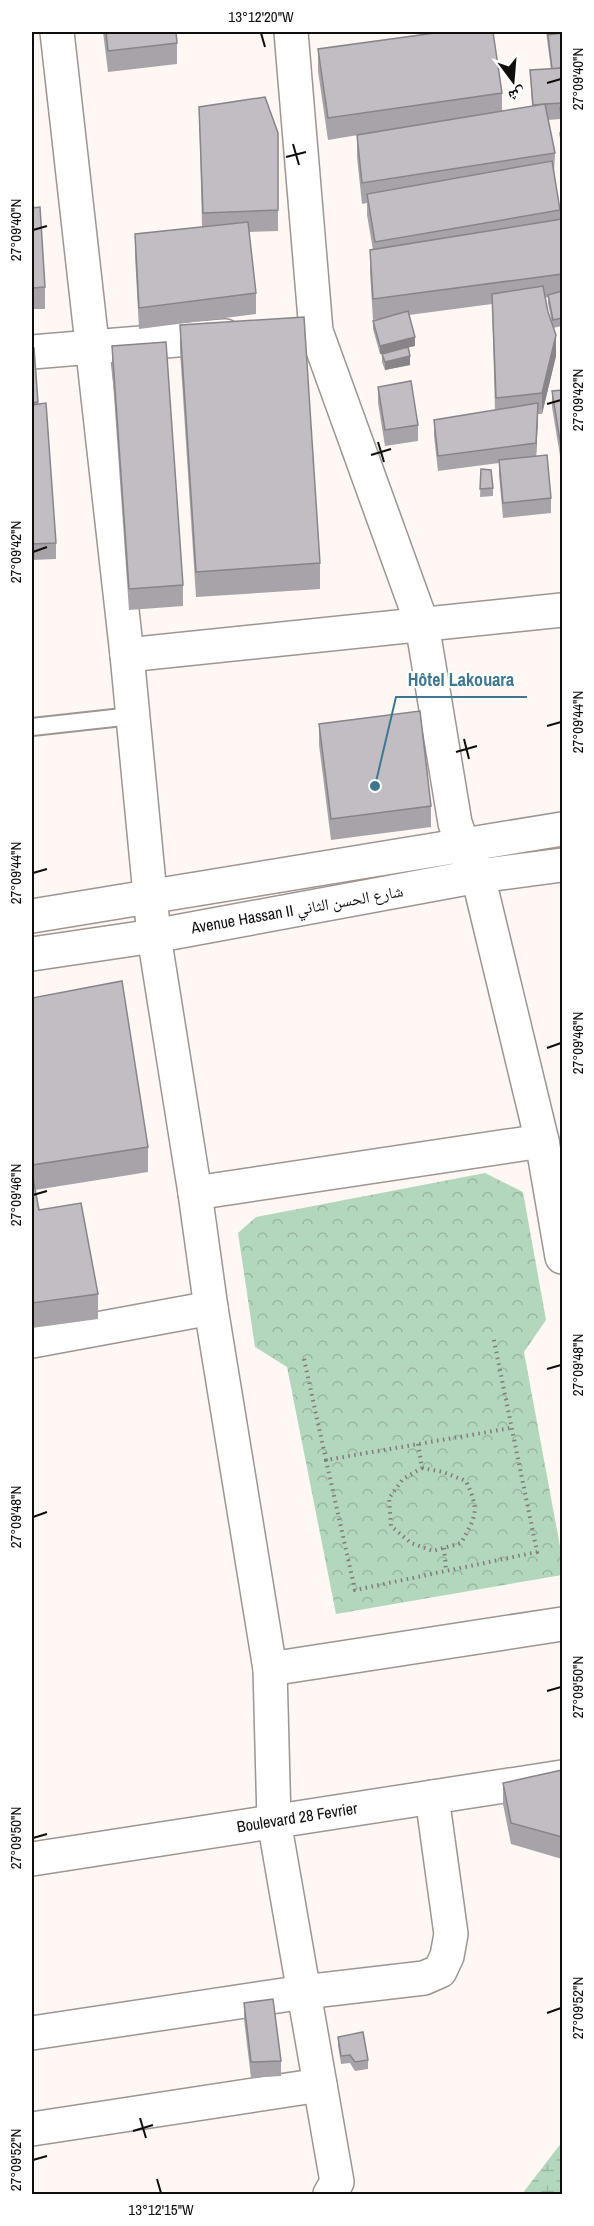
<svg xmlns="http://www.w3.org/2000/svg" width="594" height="2226" font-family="'Archivo Narrow','Noto Naskh Arabic',sans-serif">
  <defs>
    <pattern id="wetland-marsh" width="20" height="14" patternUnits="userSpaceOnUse" patternTransform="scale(1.5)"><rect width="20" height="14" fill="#b3d7bc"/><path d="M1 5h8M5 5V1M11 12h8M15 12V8" fill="none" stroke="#99b7a0"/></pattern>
    <pattern id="park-crowns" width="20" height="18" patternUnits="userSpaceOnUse" patternTransform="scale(1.5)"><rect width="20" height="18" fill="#b3d7bc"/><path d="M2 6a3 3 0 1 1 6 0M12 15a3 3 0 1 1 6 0" fill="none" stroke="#99b7a0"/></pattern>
  </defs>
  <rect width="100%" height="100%" fill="#fff7f4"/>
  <polygon fill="url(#wetland-marsh)" points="562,2142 562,2194 522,2194"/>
  <polygon fill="url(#park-crowns)" points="485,1173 523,1192 546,1320 524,1352 562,1557 562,1575 336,1614 287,1367 255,1347 238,1233 256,1217"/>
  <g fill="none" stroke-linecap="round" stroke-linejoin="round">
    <g stroke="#9d9592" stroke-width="20">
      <polyline id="service" points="32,727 132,716"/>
    </g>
    <g stroke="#9d9592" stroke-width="36">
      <g id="minor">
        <polyline points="57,32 127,655 154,936 195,1193 211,1308 270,1669 274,1821 337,2182 330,2194"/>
        <polyline points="291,32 316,331 422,624 455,823 463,846 478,876 542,1141 562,1257"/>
        <polyline points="32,352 225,336"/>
        <polyline points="127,655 562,610"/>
        <polyline points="195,1193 542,1141"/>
        <polyline points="32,1341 211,1308"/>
        <polyline points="270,1669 562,1624"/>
        <polyline points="32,1859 562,1777"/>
        <polyline points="32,2033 304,1992 424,1978 440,1971 447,1956 451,1934 432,1797"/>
        <polyline points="32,2129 320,2085"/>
      </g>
    </g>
    <g stroke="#9d9592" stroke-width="36">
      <g id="tertiary">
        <polyline points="32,916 562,829"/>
        <polyline points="32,954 154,936 478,876 562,865"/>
      </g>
    </g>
    <g stroke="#817c7a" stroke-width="4" stroke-dasharray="1.5 4.5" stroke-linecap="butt">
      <polyline points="304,1359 326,1460 511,1428"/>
      <path d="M418,1444L422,1468L403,1479L389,1498L391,1526L411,1543L433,1551L461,1543C476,1516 480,1511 466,1481L443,1472L422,1468"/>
      <polyline points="326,1460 355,1590 537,1552 493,1336"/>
      <polyline points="444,1548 446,1571"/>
    </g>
    <use href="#service" stroke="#fff" stroke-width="16"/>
    <use href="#minor" stroke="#fff" stroke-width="33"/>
    <use href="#tertiary" stroke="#fff" stroke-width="33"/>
  </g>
  <g fill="#a7a3a8" fill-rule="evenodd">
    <polygon points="103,32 176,32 177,43 177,64 108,72"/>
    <path d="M546,32H562V162L560,149V133L562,132L560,124V119L548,120L555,153L554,175L560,210V219H562V326L553,328L556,356L542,414H538L536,456L551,498V513L503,518L499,475V463L438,471L434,436V420L495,410L492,304L409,315L415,346L408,347L410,365L385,370L382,362V354L389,352L380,354L373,329V321L379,319L373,320L370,272V250H373L367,215V203L362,204L357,157V135L364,134L328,140L318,71V49L502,93V111L532,106L530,70L551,69ZM548,297V303L552,323L548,312L545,298Z"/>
    <polygon points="199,107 278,133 278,231 249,232 256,293 256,314 139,329 135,256 135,234 202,227"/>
    <polygon points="32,208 45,287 45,309 32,309"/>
    <polygon points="180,325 320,563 320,589 196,597 180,351"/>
    <polygon points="112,346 183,585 183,606 129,610 112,368"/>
    <polygon points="32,348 34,348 38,404 56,543 56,559 32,560"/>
    <polygon points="378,387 418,425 418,441 385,446 378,403"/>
    <polygon points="562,390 562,468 552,407 552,391"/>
    <polygon points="481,469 493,488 493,496 480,497"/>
    <polygon points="319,724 431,806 431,827 331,840 319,745"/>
    <polygon points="32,998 148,1147 148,1172 35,1190 39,1210 98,1294 98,1319 32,1328"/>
    <polygon points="562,1770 562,1859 511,1844 503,1804 503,1783"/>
    <polygon points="244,2003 281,2061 281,2076 251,2078 244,2019"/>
    <polygon points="338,2037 368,2060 368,2069 355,2071 350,2063 341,2064 338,2045"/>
  </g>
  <g fill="#888488">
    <polygon points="556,335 556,356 542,414 542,393"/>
    <polygon points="415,337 415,346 380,354 380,346"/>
    <polygon points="410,356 410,365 385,370 385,362"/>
    <polygon points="538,403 538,418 536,459 536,443"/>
  </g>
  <g fill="#c2bdc3" stroke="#888488" stroke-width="1.5">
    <polygon points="106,32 176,32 177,43 108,51"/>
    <polygon points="442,32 493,32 502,93 328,118 318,49"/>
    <polygon points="548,32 562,32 548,34"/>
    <polygon points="562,33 562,68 552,69 548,35"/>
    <polygon points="562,68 562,103 545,104 533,105 530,70"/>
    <polygon points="265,97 278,133 278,210 203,213 199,107"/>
    <polygon points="545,104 555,153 362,183 357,135"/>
    <polygon points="560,108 562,108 562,119"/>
    <polygon points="562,132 562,147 560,133"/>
    <polygon points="552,161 560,210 375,242 367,194"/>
    <polygon points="40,207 45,287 32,288 32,208"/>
    <polygon points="562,219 562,274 373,299 370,250"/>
    <polygon points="248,222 256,293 139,308 135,234"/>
    <polygon points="543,286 548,312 556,335 542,393 496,398 492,294"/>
    <polygon points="562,291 562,318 553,320 548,295"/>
    <polygon points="408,311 415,337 380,346 373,321"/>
    <polygon points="304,317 320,563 196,572 180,325"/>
    <polygon points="166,342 183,585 129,589 112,346"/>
    <polygon points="408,347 410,356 385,362 382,354"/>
    <polygon points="32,348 34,348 38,402 32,403"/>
    <polygon points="411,381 418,425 385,430 378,387"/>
    <polygon points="562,390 562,453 552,391"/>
    <polygon points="46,403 56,543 32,544 32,405"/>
    <polygon points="538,403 536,443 438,456 434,420"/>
    <polygon points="547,455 551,498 503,503 499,460"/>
    <polygon points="481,469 491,470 493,488 480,489"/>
    <polygon points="420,711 431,806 331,819 319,724"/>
    <polygon points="122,981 148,1147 32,1165 32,998"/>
    <polygon points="32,1173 39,1210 81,1203 98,1294 32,1303"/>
    <polygon points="562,1770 562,1837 511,1823 503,1783"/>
    <polygon points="273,1999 281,2061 251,2062 244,2003"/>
    <polygon points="363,2032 368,2060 355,2062 350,2055 341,2056 338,2037"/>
  </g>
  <path fill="none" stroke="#100e0d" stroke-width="2" d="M261,33L265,47M547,83L561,79M293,144L299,165M286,157L306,152M33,230L47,226M547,404L561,400M378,442L384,462M371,455L391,449M33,552L47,547M547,726L561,722M464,739L469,759M456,752L477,746M33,873L47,869M547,1048L561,1043M33,1195L47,1191M547,1369L561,1365M33,1517L47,1512M547,1691L561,1687M33,1838L47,1834M547,2013L561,2008M140,2118L146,2138M133,2131L153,2125M33,2160L47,2156M157,2179L161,2193"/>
  <g text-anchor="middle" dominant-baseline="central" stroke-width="4.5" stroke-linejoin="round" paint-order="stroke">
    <g font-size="16" fill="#100e0d" stroke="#fff">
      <text transform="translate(297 909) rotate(-10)">Avenue Hassan II شارع الحسن الثاني</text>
      <text transform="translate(297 1817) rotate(-9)">Boulevard 28 Fevrier</text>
    </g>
  </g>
  <path fill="none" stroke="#3e7791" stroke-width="2" d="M375 786L396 697H527"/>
  <circle fill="#3e7791" stroke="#fff" stroke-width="2" cx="375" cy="786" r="6"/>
  <g font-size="18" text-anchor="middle" font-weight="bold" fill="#3e7791" stroke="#fff" stroke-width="4.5" stroke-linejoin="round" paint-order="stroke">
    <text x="461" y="686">Hôtel Lakouara</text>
  </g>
  <rect width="594" height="2226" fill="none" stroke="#ffffff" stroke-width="66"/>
  <g transform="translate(513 81) rotate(164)" stroke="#ffffff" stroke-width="4.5" paint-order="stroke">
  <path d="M0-4.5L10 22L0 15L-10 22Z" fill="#100e0d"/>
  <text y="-9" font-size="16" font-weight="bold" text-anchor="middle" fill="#100e0d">ش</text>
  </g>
  <rect x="33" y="33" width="528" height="2160" fill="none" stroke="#100e0d" stroke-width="2"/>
  <g font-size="15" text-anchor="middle" fill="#100e0d">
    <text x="261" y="22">13°12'20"W</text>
    <text transform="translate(578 79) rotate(-90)" y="5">27°09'40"N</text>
    <text transform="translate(16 230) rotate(-90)" y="5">27°09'40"N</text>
    <text transform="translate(578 400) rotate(-90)" y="5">27°09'42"N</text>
    <text transform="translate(16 552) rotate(-90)" y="5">27°09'42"N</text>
    <text transform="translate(578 722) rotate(-90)" y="5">27°09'44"N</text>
    <text transform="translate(16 873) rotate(-90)" y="5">27°09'44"N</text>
    <text transform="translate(578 1043) rotate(-90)" y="5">27°09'46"N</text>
    <text transform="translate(16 1195) rotate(-90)" y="5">27°09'46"N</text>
    <text transform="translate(578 1365) rotate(-90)" y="5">27°09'48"N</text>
    <text transform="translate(16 1517) rotate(-90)" y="5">27°09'48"N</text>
    <text transform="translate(578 1687) rotate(-90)" y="5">27°09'50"N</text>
    <text transform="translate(16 1838) rotate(-90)" y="5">27°09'50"N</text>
    <text transform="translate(578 2008) rotate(-90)" y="5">27°09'52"N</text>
    <text transform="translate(16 2160) rotate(-90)" y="5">27°09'52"N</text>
    <text x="161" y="2215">13°12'15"W</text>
  </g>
</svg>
